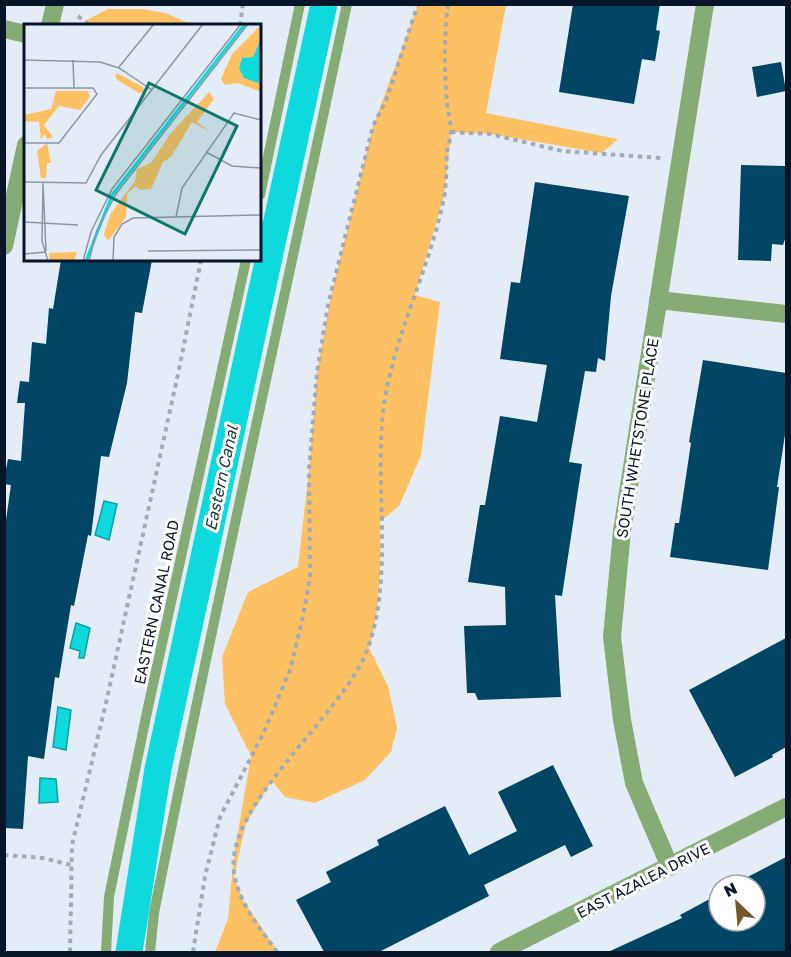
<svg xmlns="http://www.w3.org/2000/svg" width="791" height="957" font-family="'Golos Text',sans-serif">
  <rect width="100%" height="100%" fill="#e4ecf7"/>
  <g fill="#fdc163">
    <path d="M418,5H506L486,113L618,139L602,153L490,134L451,132L444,196L415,295L440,302L421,456L399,506L380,522C381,565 381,607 369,648L388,686L397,728L391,752L365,780L315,803L285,797L272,781L246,823L234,877L243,900L278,952H215L228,919L234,855L251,756L225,704L222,657L248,592L298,567L309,470L317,372L331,295L373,126Z"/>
    <polygon points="108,9 142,9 165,13 193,25 88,26 85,21"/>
  </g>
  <g fill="#0ed9dd" stroke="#0c9ea7" stroke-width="1.5">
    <polygon points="104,501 117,504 109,540 95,535"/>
    <polygon points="76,623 90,628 84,658 79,658 80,651 70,648"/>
    <polygon points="58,707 71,710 66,750 53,747"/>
    <polygon points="40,778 56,779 58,802 39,803"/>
  </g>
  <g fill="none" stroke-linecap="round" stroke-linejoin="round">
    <polyline stroke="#0ed9dd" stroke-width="27" points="129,952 158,769 324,4"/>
  </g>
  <g fill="#004564">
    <polygon points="573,4 660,4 656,30 660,31 655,61 642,59 634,104 559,92"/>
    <polygon points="781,62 786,91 757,97 752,67"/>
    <polygon points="741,165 786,166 786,236 783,245 772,244 771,261 738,260"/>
    <polygon points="535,182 629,196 611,296 605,361 598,358 596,372 585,371 569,462 582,464 562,596 555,595 561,697 478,700 475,693 467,693 464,626 506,625 505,587 468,582 480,505 485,505 500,416 537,422 547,365 500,359 511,282 520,283"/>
    <polygon points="61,260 152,260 142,313 135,312 127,383 109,457 101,456 91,536 88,535 74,606 71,605 59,678 55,677 44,759 28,756 23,829 4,828 4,534 11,485 4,484 4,479 8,459 21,461 25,403 17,403 20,381 29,382 32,342 46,344 49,308 53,309"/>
    <polygon points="703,360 786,373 786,428 777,487 779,487 768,570 670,557 675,523 679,523 691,443 689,442"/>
    <polygon points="786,638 786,747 772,755 773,757 735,777 689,690"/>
    <polygon points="553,765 593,846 571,857 565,845 484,885 489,896 379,952 324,952 296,900 331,882 326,872 379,845 377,840 445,806 469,855 517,831 498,792"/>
    <polygon points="786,857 786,952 608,952 682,918 680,915 719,894 719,921 755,921 755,885 732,885"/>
  </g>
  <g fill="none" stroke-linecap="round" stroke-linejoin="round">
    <g stroke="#a1abb8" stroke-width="4" stroke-dasharray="4.5 4.5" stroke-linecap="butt">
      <polyline points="78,16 90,26"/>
      <polyline points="240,26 243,4"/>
      <polyline points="451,132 490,134 562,151 661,158"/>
      <polyline points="4,855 43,858 71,865"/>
      <polyline points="70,952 72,845 106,703 178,374 201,260"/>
      <polyline points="193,952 205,876 220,817 264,732 290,670 302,621 310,578 309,470 317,372 328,305 373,126 386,101 418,4"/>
      <path d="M277,952C261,930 241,906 235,878C218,807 347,714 369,645C393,574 375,488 383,412C392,338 430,270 444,197C447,182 446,166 447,151C448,145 451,138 451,131C451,121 447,111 447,101C444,70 444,35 448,4"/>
    </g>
    <g stroke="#85ac75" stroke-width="10">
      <polyline points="260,195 300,4"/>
      <polyline points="106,952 109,897 147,712 246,260"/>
      <path d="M150,952L154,913C214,609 283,307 347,4"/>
    </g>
    <g stroke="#85ac75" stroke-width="18">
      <polyline points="50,26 55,4"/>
      <polyline points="4,29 26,34"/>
      <polyline points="4,246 26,145"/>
      <polyline points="658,300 786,314"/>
      <polyline points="670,867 634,783 622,720 612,637 622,531 705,4"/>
      <polyline points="499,952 786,807"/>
    </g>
  </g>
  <g text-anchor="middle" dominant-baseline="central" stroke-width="6" stroke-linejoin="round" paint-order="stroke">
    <g font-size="15" fill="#081528" stroke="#fff">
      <text transform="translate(637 438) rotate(-81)">SOUTH WHETSTONE PLACE</text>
      <text transform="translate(156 602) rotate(-78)">EASTERN CANAL ROAD</text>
      <text transform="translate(643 880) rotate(-27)">EAST AZALEA DRIVE</text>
    </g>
    <g font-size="16" font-style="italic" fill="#193535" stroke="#fff">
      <text transform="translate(221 478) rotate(-78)">Eastern Canal</text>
    </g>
  </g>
  <g transform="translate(24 24)">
    <rect width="237" height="237" fill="#e4ecf7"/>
    <path d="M237,1V68L214,59L201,61L197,55L208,30ZM93,49L119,63L121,68L115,69L95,57L91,53ZM32,67H64L66,73L56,86L35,82L20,101L29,113L23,115L21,110L17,115L15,98L0,97V91L27,85ZM185,68L190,75L173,98L186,108L168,98L147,133L139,138L127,165L116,166L112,162L103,170L102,193L84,217L80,210L87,189L111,157L113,145L127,139L146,110ZM23,119L27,139H23L22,154H17L13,127ZM53,228L50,237H26L25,229Z" fill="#fdc163"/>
    <path d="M237,15V57L234,59L220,54L215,44L218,34L229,33Z" fill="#0ed9dd"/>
    <path fill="none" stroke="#0ed9dd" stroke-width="3" d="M62,237L88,171L221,0"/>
    <path fill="none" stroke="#8c96a4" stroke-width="1.5" d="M0,36L76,38L95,44L128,66M49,36L50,63M49,38L50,64M95,43L130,0M0,64H69L73,70L35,119H0M182,128L208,142L237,144M0,158L62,159L77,131L179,0M19,159L18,217L24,237M19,159L22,227M152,193L158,164L210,89L237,96M0,198L54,201M124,227L237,226M0,230L22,228M59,237L67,208L88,165L217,0M65,237L73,206L92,170L224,0M89,237L90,213L98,200L109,194L237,191"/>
    <path fill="#0f766e" fill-opacity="0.15" stroke="#0f766e" stroke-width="3" d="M125,59L213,102L161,210L72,166Z"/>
    <rect width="237" height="237" fill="none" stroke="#081528" stroke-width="3"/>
  </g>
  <rect width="791" height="957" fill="none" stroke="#081528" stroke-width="12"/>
  <g transform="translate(737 903) rotate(334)"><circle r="28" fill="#ffffff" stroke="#9ca1a9" stroke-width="1.5"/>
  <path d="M0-4.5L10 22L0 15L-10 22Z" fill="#74572a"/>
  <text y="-9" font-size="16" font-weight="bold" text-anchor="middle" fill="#081528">N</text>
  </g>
</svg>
